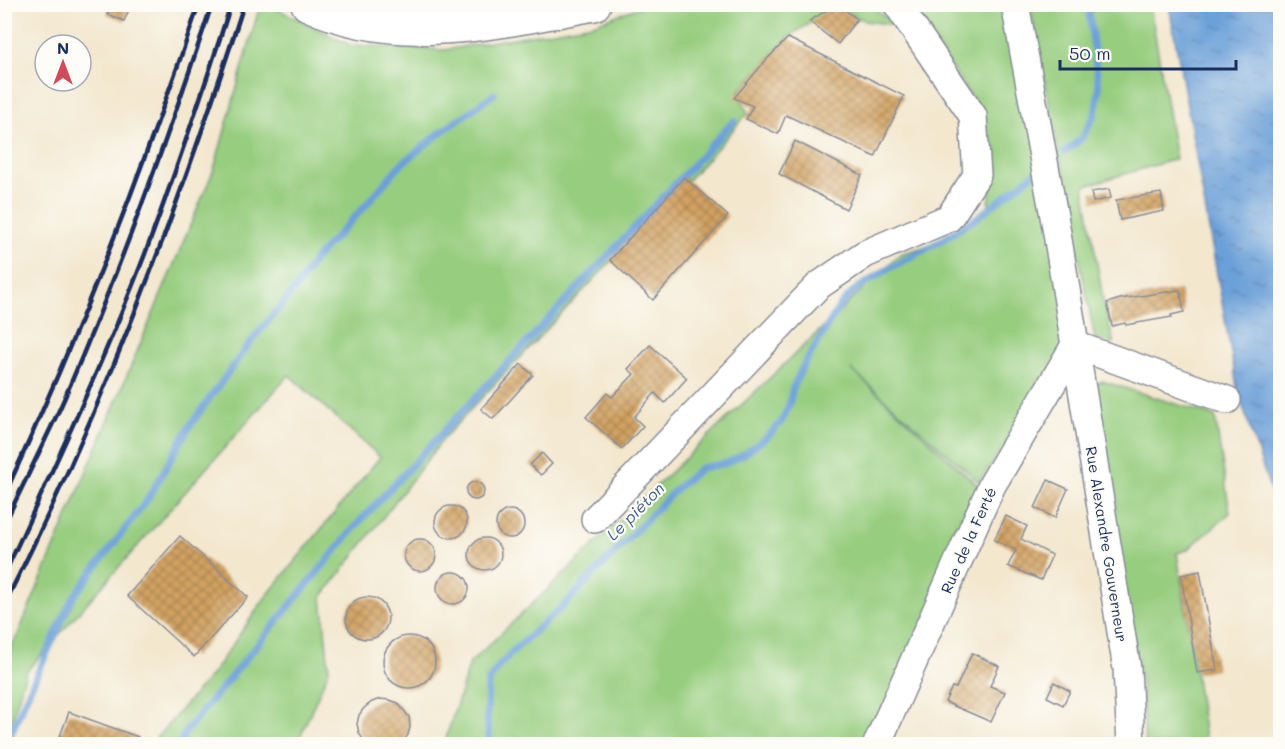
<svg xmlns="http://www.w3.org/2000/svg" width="1285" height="749" font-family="Mali,sans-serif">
  <defs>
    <pattern id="water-ripples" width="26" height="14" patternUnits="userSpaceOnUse" patternTransform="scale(1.5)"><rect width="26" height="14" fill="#6ca0d8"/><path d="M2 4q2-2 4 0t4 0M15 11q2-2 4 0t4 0" fill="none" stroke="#5883b2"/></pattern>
    <pattern id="building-cross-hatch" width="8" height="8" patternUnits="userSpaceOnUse" patternTransform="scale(1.5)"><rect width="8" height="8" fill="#d2a261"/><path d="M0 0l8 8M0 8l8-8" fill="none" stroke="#aa8453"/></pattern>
  </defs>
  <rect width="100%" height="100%" fill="#fdfcf7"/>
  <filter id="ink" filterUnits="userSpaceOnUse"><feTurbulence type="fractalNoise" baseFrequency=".0167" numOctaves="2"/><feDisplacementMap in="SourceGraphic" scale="12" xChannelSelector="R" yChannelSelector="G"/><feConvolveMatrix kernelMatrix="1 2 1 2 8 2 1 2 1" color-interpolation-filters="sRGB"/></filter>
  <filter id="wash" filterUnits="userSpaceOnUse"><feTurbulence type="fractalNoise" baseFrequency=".008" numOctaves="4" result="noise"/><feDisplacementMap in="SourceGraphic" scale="24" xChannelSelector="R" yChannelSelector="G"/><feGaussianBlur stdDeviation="1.35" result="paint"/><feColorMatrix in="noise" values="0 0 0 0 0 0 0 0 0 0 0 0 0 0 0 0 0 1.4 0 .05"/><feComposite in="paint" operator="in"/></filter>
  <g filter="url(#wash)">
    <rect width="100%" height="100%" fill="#f3e7ce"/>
    <g fill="#97cd7f" stroke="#597e6e" stroke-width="1.5">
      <polygon points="648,4 702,4 702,6 870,5 895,25 865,21 836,7 791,35 738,92 748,113 704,163 444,438 322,597 329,670 297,744 151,744 212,674 265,598 380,457 289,375 26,672 5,744 4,661 18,634 214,169 260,5 269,5 350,45 445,50 593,24"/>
      <polygon points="909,5 1015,5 1075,345 979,482 851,369 988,495 890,744 444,744 470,663 900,254 937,243 988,209 994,166 972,98"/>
      <polygon points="1030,5 1150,5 1176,159 1084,186 1104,305 1114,343 1095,339"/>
      <polygon points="1102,381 1215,416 1230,513 1187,550 1177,553 1206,744 1145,744 1141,682 1089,388"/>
    </g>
    <polygon fill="url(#water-ripples)" stroke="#44689b" stroke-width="1.5" points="1169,5 1280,5 1280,519 1238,392"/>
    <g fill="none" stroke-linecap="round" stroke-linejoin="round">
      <g stroke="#6ca0d8" stroke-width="7">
        <polyline points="1065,152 1082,138 1095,114 1099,89 1088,4"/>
        <polyline points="7,744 25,700 72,599 147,500 191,424 249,344 295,289 315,259 365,206 399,166 440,133 494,94"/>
        <polyline points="179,744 186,731 360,521 734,121"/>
        <polyline points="490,744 487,719 488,682 499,666 515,649 562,607 678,487 701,468 727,463 746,453 767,437 782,421 789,405 793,387 802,368 839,307 855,290 888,269 937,243 974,220 1035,173"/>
      </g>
    </g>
    <g id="blocks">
      <g fill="url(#building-cross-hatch)">
        <polygon points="837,4 857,19 838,44 809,21"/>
        <polygon points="111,5 131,5 124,21 107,14"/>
        <polygon points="788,38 904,96 875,157 786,115 778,134 746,119 753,106 734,98 767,59"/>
        <polygon points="795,141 862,175 846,209 779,174"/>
        <polygon points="684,177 728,216 653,300 610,260"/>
        <polygon points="1109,189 1111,198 1093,202 1091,192"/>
        <polygon points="1161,193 1164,211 1120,220 1116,200"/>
        <polygon points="1180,290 1184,312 1171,315 1172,317 1126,325 1125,323 1112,326 1107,303 1120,299"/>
        <polygon points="650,345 687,378 665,403 655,393 634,417 643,426 622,449 586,417 607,393 612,397 634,374 628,369"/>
        <polygon points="521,364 533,375 493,419 481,409"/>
        <polygon points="542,453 552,464 541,475 530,465"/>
        <polygon points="1048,480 1068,489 1055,518 1035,508"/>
        <circle cx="475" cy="491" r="9"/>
        <circle cx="451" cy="522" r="16"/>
        <circle cx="510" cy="524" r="14"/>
        <polygon points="1006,516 1027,526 1021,539 1052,555 1041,580 1008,566 1016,550 994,540"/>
        <polygon points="180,536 248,597 194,657 127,596"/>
        <circle cx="485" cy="554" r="16"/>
        <circle cx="420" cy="555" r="16"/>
        <polygon points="1200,571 1217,670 1197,673 1181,575"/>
        <circle cx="453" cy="588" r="16"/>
        <circle cx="367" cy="618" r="21"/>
        <circle cx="409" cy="662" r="26"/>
        <polygon points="972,653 999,666 990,686 1005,692 991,722 945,702 952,687 956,688"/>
        <polygon points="1054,682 1070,691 1063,705 1047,697"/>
        <polygon points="380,699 390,700 398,703 409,717 410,727 408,735 401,744 366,744 359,733 357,724 359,715 364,708 372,702"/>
        <polygon points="69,712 138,737 135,744 57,744"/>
      </g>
    </g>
  </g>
  <g filter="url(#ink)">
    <use href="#blocks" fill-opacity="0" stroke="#878b96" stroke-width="1.5"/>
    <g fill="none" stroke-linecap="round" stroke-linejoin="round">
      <g stroke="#878b96" stroke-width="30">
        <g id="minor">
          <polyline points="1015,4 1056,227 1127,669 1131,744"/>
          <polyline points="1075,345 1227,400"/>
          <polyline points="595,519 818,286 865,254 949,218 977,175 973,116 897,4"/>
          <polyline points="877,744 992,485 1075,345"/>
        </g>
      </g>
      <g stroke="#878b96" stroke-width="36">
        <path id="major" d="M308,4C400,47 500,21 594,4"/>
      </g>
      <use href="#minor" stroke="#fff" stroke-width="27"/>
      <use href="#major" stroke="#fff" stroke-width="33"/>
      <g stroke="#1b2f5e" stroke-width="4.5">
        <path d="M4,496C79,334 142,173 199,4"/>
        <path d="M4,525C24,482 46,440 65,397C120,269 168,137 212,4"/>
        <path d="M4,575C53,469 103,363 145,254C176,172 204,88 231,4"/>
        <path d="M4,605C102,412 178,210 244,4"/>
      </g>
    </g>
  </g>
  <g text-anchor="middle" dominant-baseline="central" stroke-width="4.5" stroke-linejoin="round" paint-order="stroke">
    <g font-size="15" fill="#1b2f5e" stroke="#fdfcf7">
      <text transform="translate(968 540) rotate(-66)">Rue de la Ferté</text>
      <text transform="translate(1107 544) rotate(81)">Rue Alexandre Gouverneur</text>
    </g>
    <g font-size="16" font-style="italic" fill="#3b5c8f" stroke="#fdfcf7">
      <text transform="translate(635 511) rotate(-45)">Le piéton</text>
    </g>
  </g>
  <rect width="1285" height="749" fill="none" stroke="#fdfcf7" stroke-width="24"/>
  <g transform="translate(63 63)"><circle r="28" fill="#fdfcf7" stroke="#a3aaba" stroke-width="1.5"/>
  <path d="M0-4.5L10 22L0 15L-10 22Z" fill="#d1495b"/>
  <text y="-9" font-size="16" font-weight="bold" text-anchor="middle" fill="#1b2f5e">N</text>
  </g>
  <path d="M1060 60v9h176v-9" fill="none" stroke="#1b2f5e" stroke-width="3"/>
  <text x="1069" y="60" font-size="18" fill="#1b2f5e" stroke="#fdfcf7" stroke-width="4.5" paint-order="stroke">50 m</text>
</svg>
